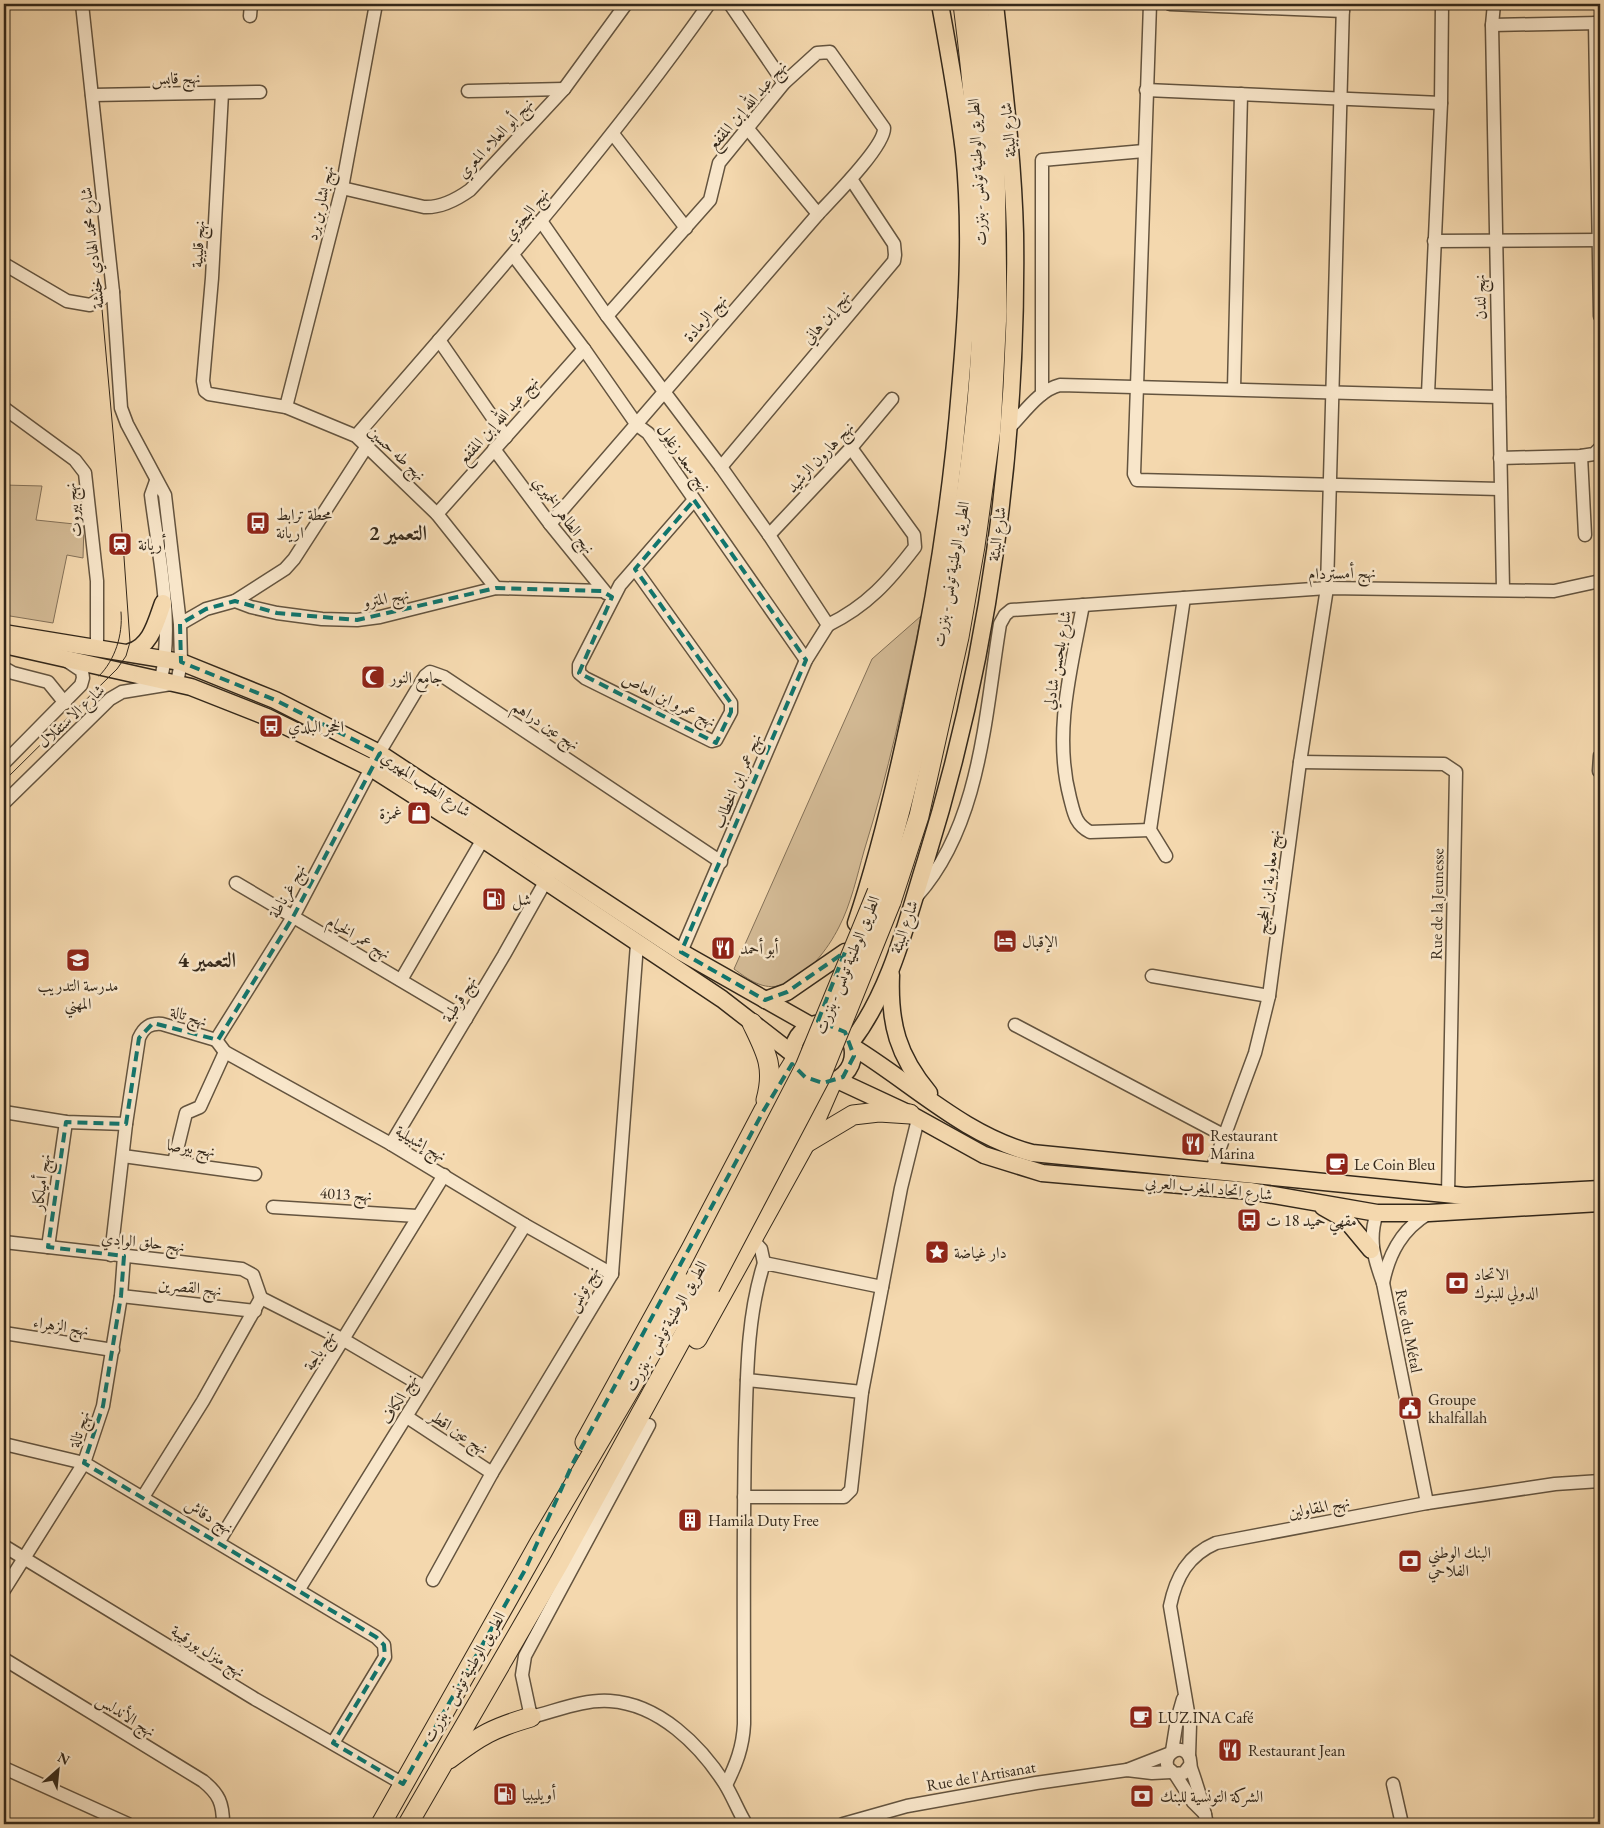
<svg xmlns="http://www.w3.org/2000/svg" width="1604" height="1828" font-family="'EB Garamond',Amiri,serif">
  <rect width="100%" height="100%" fill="#f4d8ae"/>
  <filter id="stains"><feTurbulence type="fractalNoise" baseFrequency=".004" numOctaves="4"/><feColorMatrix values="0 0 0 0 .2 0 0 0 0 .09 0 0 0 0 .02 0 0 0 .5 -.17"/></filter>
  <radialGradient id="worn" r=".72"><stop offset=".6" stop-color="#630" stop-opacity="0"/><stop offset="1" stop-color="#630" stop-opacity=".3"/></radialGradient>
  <g fill="#d3ba95" stroke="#847158">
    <polygon points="4,485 42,486 36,520 84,525 83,558 67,555 53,623 4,615"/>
    <path d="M921,616C905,695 888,774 864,851C857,876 851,904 839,927C828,949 807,977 782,985C763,991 748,979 734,969L872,659Z"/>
  </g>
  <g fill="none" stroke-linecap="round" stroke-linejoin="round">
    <g stroke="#64543f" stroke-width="15">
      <g id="minor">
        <polyline points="730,4 784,83"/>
        <polyline points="1150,4 1134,474 1137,480 1500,489"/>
        <polyline points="1170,4 1343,11"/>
        <polyline points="1494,4 1492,25 1503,589"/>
        <polyline points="250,16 251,4"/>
        <polyline points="1595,23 1600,316"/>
        <polyline points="1492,25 1600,23"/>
        <polyline points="1146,90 1441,103"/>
        <polyline points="468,91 564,89"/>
        <polyline points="222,93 212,278 203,381 205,391 209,394 286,407 356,436 437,514 496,588"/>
        <polyline points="92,95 260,92"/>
        <polyline points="748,129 818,214"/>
        <polyline points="613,134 686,228"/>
        <path d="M342,188L424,207C441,208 456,200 470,190L564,89L626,4"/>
        <polyline points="541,221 607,316 721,467 769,535 828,625"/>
        <polyline points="1434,241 1600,240"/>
        <polyline points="513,255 584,349 637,425 648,433 806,660"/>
        <polyline points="4,264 67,301 90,305 113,292"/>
        <polyline points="439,340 506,437"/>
        <polyline points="1234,389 1241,94"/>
        <polyline points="1042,394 1042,160 1144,151"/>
        <polyline points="1428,394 1441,103 1442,4"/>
        <polyline points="286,407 342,188 376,4"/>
        <polyline points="4,408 75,460 85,473 97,581 97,647"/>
        <path d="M1009,428C1024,413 1039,390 1060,385L1499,397"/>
        <path d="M356,436C478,295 602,156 709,4"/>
        <polyline points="494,449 550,524 606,593"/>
        <polyline points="1581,456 1585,535"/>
        <polyline points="1500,458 1581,456 1594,454 1600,448"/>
        <polyline points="721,467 894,261 895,255 894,244 851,179"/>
        <path d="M156,481L151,495C158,552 174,623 161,679"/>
        <polyline points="437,514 584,349"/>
        <path d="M550,524L818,214C832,199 885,146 884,128L830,52L817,53L784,83L719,163L710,200L607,316"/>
        <polyline points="769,535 851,448 892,399"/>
        <polyline points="635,569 731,703 731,712 716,740 712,741 585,678 579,673 579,665 620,585 694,500"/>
        <polyline points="235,601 285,569 294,559 367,446"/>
        <path d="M1083,605C1071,669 1053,733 1070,798C1074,813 1075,824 1090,832L1150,830"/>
        <polyline points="180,624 206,609 235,601 251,607 277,613 322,619 357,620 380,617 496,588 602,591"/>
        <path d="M828,625C867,606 889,581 915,547L914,535L851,448"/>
        <polyline points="4,668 13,673 48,682 65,703"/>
        <polyline points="1300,762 1444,764 1456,772 1448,1194"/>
        <polyline points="4,763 81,685 83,678 82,671 67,661"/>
        <polyline points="1599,771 1600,756"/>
        <polyline points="4,803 110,699 122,692 177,683 181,662 180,624 165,495 127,424 121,408 113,292 82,4"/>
        <polyline points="1166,856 1150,830 1184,598"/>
        <polyline points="236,883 466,1019"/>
        <path d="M917,896C981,824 985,714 1000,624L1005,615L1011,610L1327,588L1554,591L1600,581"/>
        <polyline points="681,952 806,660 828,625"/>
        <polyline points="1152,976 1269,996"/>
        <polyline points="401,980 483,839"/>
        <polyline points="1015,1025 1225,1136"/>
        <polyline points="216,1040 293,917 379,753 425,676 430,672 444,677 721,862"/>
        <polyline points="216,1040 225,1052 391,1144 525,1225 612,1274"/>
        <polyline points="4,1112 66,1122 126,1124"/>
        <polyline points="391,1144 504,955 549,875"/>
        <polyline points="123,1156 255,1174"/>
        <polyline points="174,1162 186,1113 200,1107 225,1052"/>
        <polyline points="1211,1172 1255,1053 1269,996 1300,762 1327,588 1343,4"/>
        <polyline points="273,1207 417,1216"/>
        <path d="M1377,1213C1368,1239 1374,1258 1383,1283L1427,1503"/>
        <polyline points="752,1239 761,1249 764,1263"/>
        <polyline points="4,1242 242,1269 253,1275 261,1298"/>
        <polyline points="48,1247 66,1122"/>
        <path d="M111,1255L126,1124L139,1038C144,1027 150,1023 162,1024L216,1040"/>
        <path d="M1383,1283C1389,1253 1402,1229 1429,1213"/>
        <polyline points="121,1296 255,1311"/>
        <polyline points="261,1298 344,1340 424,1387"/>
        <polyline points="4,1333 113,1350"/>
        <polyline points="747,1380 862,1392"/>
        <polyline points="407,1417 492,1473"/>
        <path d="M649,1425L525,1656L522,1675L531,1717C556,1711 584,1699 610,1701C659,1704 700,1745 725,1784C733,1797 738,1811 746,1824"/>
        <polyline points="4,1444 84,1463 376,1637 384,1645 385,1657 333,1743"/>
        <polyline points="143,1497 203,1401 261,1298"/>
        <polyline points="744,1497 844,1497 851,1490 862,1392 901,1188 918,1119"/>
        <polyline points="219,1541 444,1175"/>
        <polyline points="4,1546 255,1699 398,1781"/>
        <polyline points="433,1580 492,1473 612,1274 637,944"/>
        <polyline points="299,1589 525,1225"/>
        <polyline points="4,1590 84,1463 103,1406 121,1296 124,1256"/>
        <path d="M4,1659L203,1781C219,1794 223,1803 223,1824"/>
        <polyline points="1172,1751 1177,1720 1183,1699"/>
        <path d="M1189,1756L1190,1724L1170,1606C1176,1577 1188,1555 1216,1543L1427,1503L1555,1484L1600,1481"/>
        <path d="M1190,1765L1184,1773L1175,1774L1168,1768C1162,1754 1181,1742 1189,1756C1191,1760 1190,1764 1191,1768C1198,1788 1203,1803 1207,1824"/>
        <polyline points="4,1768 128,1824"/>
        <polyline points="1127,1770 1168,1754"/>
        <polyline points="1175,1774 1193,1802 1205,1814"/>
        <polyline points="1393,1784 1402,1824"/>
        <path d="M726,1785C736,1765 743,1747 744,1724C744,1629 743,1535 745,1440C747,1381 746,1319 764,1263L882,1287"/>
        <polyline points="843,1824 907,1806 1036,1783 1127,1770 1152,1773 1171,1772"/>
      </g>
    </g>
    <g stroke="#34281a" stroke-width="19">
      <g id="major">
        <polyline points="4,633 181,662 275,700 379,753 681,952 810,1025"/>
        <polyline points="4,645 191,687 267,717 371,768 490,844 722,999 793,1054"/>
        <path d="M130,652C151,646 156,622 163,603"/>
        <path d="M856,923C882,846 900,766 916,687C937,589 952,490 960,390C967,311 972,231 964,152C958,102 949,53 940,4"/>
        <path d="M891,975C889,1024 898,1056 929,1093"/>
        <polyline points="765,1000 787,992 845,952"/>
        <circle cx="823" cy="1053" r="30"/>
        <path d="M852,1041C891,990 907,920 926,860C989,658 1018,444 1015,233C1013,156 1003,80 995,4"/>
        <path d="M853,1047C912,1083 964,1135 1032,1153L1465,1196L1600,1189"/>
        <polyline points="837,1080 910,1114 984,1155 1042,1173 1250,1191 1377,1213 1429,1213 1600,1203"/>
        <polyline points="1323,1207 1346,1220 1371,1250"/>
      </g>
    </g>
    <g stroke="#34281a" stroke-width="21">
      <g id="highway">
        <polyline points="968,301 970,332"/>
        <path d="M877,892C906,795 929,698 948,598C967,502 981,404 982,306C983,205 976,104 963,4"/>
        <polyline points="891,902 919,816 959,637 975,546 991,429 997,311 995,152 978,4"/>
        <path d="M752,1023C766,1052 775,1067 766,1100"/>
        <polyline points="806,1143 853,1115 879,1112 910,1114"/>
        <polyline points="697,1339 805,1144 832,1082"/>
        <polyline points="585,1442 691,1249 764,1110 794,1062"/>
        <path d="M449,1759C481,1735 493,1728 531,1717"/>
        <polyline points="381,1824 540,1542 695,1279"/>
        <polyline points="408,1824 559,1563 710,1287"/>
      </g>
    </g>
    <use href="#minor" stroke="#f8e6ca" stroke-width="12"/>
    <use href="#major" stroke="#f4d8ae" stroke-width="16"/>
    <use href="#highway" stroke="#f4d8ae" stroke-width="19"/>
    <g stroke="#34281a" stroke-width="1">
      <path d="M99,676C115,660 123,635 121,612"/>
      <polyline points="4,781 117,669 126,656 130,642 123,543 102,309"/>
    </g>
    <g stroke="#34281a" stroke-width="21" stroke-linecap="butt">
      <g id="highway-bridge">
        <polyline points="695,1279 805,1067 877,892"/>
        <polyline points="710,1287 821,1076 891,902"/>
      </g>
    </g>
    <use href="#highway-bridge" stroke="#f4d8ae" stroke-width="19"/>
  </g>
  <path fill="none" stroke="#0f766e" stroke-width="4" stroke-dasharray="10 6" stroke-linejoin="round" d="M694,500L806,660L681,952L765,1000L787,992L845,952L818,1021L845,1032L854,1056L843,1077L823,1083L805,1077L792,1064L764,1110L573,1463L525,1570L403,1784L333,1743L385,1657L384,1645L376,1637L84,1463L103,1406L121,1296L124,1256L48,1247L66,1122L126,1124L139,1038L153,1023L218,1040L293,917L380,753L275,700L181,662L180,624L206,609L235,601L277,613L357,620L496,588L602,591L612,597L579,673L716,743L731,712V703L635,569Z"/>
  <defs>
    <g id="bus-square" transform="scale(1.25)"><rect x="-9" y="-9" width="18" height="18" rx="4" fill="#8f2418" stroke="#f8e6ca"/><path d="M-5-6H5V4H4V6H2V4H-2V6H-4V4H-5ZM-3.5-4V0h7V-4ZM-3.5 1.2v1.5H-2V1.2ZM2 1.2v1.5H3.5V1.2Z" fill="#fff"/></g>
    <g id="station-square" transform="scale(1.25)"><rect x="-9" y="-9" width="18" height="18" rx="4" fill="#8f2418" stroke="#f8e6ca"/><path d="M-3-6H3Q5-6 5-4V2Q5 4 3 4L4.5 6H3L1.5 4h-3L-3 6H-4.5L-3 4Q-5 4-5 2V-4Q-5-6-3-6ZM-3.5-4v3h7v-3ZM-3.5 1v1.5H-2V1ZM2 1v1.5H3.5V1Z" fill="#fff"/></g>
    <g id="mosque-square" transform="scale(1.25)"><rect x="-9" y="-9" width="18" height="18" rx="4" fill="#8f2418" stroke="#f8e6ca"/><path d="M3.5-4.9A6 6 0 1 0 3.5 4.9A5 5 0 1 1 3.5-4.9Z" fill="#fff"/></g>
    <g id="shop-square" transform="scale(1.25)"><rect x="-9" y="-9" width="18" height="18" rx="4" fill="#8f2418" stroke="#f8e6ca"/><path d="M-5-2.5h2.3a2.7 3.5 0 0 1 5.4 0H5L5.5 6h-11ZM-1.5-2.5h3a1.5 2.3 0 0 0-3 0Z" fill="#fff"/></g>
    <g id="fuel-square" transform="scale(1.25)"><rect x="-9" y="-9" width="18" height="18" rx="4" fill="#8f2418" stroke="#f8e6ca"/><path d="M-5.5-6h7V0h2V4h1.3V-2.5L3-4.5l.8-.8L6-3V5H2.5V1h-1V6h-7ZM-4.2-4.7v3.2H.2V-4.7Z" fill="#fff"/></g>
    <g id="hotel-square" transform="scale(1.25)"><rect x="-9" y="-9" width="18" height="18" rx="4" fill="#8f2418" stroke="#f8e6ca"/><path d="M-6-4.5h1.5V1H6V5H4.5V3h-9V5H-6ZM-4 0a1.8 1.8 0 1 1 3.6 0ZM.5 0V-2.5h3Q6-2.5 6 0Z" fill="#fff"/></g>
    <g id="restaurant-square" transform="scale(1.25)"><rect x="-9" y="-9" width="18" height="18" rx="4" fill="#8f2418" stroke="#f8e6ca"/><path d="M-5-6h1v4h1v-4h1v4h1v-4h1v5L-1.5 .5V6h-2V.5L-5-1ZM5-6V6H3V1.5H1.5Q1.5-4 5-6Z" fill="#fff"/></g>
    <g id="school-square" transform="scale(1.25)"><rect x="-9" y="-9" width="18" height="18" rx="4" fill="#8f2418" stroke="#f8e6ca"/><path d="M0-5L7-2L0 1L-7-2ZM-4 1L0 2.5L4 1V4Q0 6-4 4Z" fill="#fff"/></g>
    <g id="cafe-square" transform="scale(1.25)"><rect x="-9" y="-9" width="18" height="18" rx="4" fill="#8f2418" stroke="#f8e6ca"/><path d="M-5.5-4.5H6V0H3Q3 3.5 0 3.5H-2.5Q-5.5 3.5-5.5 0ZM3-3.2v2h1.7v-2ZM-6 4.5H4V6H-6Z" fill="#fff"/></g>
    <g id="sight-square" transform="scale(1.25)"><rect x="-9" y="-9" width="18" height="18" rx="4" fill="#8f2418" stroke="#f8e6ca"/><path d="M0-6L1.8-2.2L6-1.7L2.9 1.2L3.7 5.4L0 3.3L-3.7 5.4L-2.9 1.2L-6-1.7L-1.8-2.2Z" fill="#fff"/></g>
    <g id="bank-square" transform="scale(1.25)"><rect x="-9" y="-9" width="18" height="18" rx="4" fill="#8f2418" stroke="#f8e6ca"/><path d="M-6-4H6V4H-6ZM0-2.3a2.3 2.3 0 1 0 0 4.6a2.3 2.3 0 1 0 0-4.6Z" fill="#fff"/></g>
    <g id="civic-square" transform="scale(1.25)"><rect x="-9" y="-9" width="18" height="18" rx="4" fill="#8f2418" stroke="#f8e6ca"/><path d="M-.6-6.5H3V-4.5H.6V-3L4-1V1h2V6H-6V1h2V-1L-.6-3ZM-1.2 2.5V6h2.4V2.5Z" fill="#fff"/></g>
    <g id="building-square" transform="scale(1.25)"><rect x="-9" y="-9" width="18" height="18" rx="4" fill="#8f2418" stroke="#f8e6ca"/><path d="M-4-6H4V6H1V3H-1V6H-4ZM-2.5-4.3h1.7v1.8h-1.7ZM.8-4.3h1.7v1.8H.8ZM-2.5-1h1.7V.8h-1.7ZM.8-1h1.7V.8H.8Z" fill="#fff"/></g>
  </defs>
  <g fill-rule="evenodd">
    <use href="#bus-square" x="258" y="523"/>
    <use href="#station-square" x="120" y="544"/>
    <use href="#mosque-square" x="373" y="677"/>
    <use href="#bus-square" x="271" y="726"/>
    <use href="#shop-square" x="419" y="813"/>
    <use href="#fuel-square" x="494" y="899"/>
    <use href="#hotel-square" x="1005" y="941"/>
    <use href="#restaurant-square" x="723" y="948"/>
    <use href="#school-square" x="78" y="960"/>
    <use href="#restaurant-square" x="1193" y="1144"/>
    <use href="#cafe-square" x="1337" y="1164"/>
    <use href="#bus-square" x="1249" y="1220"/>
    <use href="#sight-square" x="937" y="1252"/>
    <use href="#bank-square" x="1457" y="1283"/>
    <use href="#civic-square" x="1410" y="1408"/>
    <use href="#building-square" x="690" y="1520"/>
    <use href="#bank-square" x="1410" y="1561"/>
    <use href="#cafe-square" x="1141" y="1717"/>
    <use href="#restaurant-square" x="1230" y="1750"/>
    <use href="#fuel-square" x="505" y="1794"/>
    <use href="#bank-square" x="1142" y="1796"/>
  </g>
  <g text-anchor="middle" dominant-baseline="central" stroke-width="5" stroke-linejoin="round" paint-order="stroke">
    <g font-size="16" fill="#34281a" stroke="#f8e6ca">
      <text transform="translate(176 78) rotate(-1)">نهج قابس</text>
      <text transform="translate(747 105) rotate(-49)">نهج عبد الله إبن المقفع</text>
      <text transform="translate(1008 130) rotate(-95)">شارع البيئة</text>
      <text transform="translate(495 138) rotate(-47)">نهج أبو العلاء المعري</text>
      <text transform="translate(977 172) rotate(-93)">الطريق الوطنية تونس - بنزرت</text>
      <text transform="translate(320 203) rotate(-77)">نهج بشار بن برد</text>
      <text transform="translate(526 214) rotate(-51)">نهج البحتري</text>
      <text transform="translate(198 244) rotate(-87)">نهج قليبية</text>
      <text transform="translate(92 248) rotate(-96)">شارع محمد الهادي خفشة</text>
      <text transform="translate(1480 297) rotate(-92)">نهج لندن</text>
      <text transform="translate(826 317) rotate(-50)">نهج إبن هاني</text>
      <text transform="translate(705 318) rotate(-49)">نهج الرمادة</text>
      <text transform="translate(498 420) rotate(-48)">نهج عبد الله إبن المقفع</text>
      <text transform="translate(397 453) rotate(43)">نهج طه حسين</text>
      <text transform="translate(820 457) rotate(-47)">نهج هارون الرشيد</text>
      <text transform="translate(684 458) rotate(54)">نهج سعد زغلول</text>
      <text transform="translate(73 510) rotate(-97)">نهج بيروت</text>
      <text transform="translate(564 515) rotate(53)">نهج الطاهر الخميري</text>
      <text transform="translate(997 534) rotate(-83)">شارع البيئة</text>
      <text transform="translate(1342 573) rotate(-1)">نهج أمستردام</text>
      <text transform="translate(951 574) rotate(-80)">الطريق الوطنية تونس - بنزرت</text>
      <text transform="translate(386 598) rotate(-11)">نهج المترو</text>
      <text transform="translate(1057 660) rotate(-80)">شارع بلحسن شادلي</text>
      <text transform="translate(669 700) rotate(26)">نهج عمرو ابن العاص</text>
      <text transform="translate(71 716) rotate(-43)">شارع الاستقلال</text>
      <text transform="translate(546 725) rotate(33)">نهج عين دراهم</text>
      <text transform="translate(737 781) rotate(-67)">نهج عمر ابن الخطاب</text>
      <text transform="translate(426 784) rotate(34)">شارع الطيب المهيري</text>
      <text transform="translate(1268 882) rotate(-83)">نهج معاوية ابن الحجيج</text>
      <text transform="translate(287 891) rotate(-61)">نهج غرناطة</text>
      <text transform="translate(1437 904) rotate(-89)">Rue de la Jeunesse</text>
      <text transform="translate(904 927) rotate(-71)">شارع البيئة</text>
      <text transform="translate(359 937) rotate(30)">نهج عمر الخيام</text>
      <text transform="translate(847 965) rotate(-68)">الطريق الوطنية تونس - بنزرت</text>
      <text transform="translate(459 999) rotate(-59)">نهج قرطبة</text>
      <text transform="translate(189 1016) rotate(17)">نهج تالة</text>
      <text transform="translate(421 1143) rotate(30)">نهج إشبيلية</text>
      <text transform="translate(191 1148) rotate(8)">نهج بيرصا</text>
      <text transform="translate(41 1182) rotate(-82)">نهج أميلكار</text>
      <text transform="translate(1209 1188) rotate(6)">شارع اتحاد المغرب العربي</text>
      <text transform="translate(346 1194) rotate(3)">نهج 4013</text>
      <text transform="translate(143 1242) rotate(6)">نهج حلق الوادي</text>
      <text transform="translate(190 1287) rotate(6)">نهج القصرين</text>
      <text transform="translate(583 1289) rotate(-61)">نهج تونس</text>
      <text transform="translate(61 1326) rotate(9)">نهج الزهراء</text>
      <text transform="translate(666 1326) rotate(-60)">الطريق الوطنية تونس - بنزرت</text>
      <text transform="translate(1409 1331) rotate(79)">Rue du Métal</text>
      <text transform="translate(319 1350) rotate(-58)">نهج باجة</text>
      <text transform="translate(399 1399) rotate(-59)">نهج الكاف</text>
      <text transform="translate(79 1429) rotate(-72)">نهج تالة</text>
      <text transform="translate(459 1432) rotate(33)">نهج عين اقطر</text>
      <text transform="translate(1319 1507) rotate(-11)">نهج المقاولين</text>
      <text transform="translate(209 1516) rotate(30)">نهج دقاش</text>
      <text transform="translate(208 1651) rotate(32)">نهج منزل بورقيبة</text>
      <text transform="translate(464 1677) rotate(-60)">الطريق الوطنية تونس - بنزرت</text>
      <text transform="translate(126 1715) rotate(32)">نهج الأندلس</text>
      <text transform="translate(981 1776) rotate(-10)">Rue de l'Artisanat</text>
    </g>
    <g font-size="16" fill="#34281a" stroke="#f8e6ca" text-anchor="start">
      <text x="276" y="514">محطة ترابط<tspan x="276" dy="18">اريانة</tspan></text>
      <text x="138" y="544">أريانة</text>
      <text x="390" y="677">جامع النور</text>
      <text x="288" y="726">الحجز البلدي</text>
      <text x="402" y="813" text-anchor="end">غمزة</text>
      <text x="512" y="899">شل</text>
      <text x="1022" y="941">الإقبال</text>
      <text x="740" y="948">أبو أحمد</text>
      <text x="78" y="985" text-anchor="middle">مدرسة التدريب<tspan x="78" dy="18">المهني</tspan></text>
      <text x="1210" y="1135">Restaurant<tspan x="1210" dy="18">Marina</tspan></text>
      <text x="1354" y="1164">Le Coin Bleu</text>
      <text x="1266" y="1220">مقهي حميد 18 ت</text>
      <text x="954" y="1252">دار غياضة</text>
      <text x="1474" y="1274">الاتحاد<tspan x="1474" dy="18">الدولي للبنوك</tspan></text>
      <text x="1428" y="1399">Groupe<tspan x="1428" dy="18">khalfallah</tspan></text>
      <text x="708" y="1520">Hamila Duty Free</text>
      <text x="1428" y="1552">البنك الوطني<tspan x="1428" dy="18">الفلاحي</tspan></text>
      <text x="1158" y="1717">LUZ.INA Café</text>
      <text x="1248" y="1750">Restaurant Jean</text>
      <text x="522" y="1794">أويليبيا</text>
      <text x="1160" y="1796">الشركة التونسية للبنك</text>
    </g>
    <g font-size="21" font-weight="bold" fill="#34281a" stroke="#f8e6ca">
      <text x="398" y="532">التعمير 2</text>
      <text x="207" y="959">التعمير 4</text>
    </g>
  </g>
  <rect width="1604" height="1828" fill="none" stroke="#f4d8ae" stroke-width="20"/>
  <rect x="5" y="5" width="1594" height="1818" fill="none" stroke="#34281a" stroke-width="2.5"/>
  <rect x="10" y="10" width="1584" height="1808" fill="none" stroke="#34281a"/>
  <g transform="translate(58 1770) rotate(27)" stroke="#f8e6ca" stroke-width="4" paint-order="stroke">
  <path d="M0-4L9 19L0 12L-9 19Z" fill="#34281a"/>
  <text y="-8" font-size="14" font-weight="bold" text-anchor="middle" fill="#34281a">N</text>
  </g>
  <rect width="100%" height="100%" filter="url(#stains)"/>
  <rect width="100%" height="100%" fill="url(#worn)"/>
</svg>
